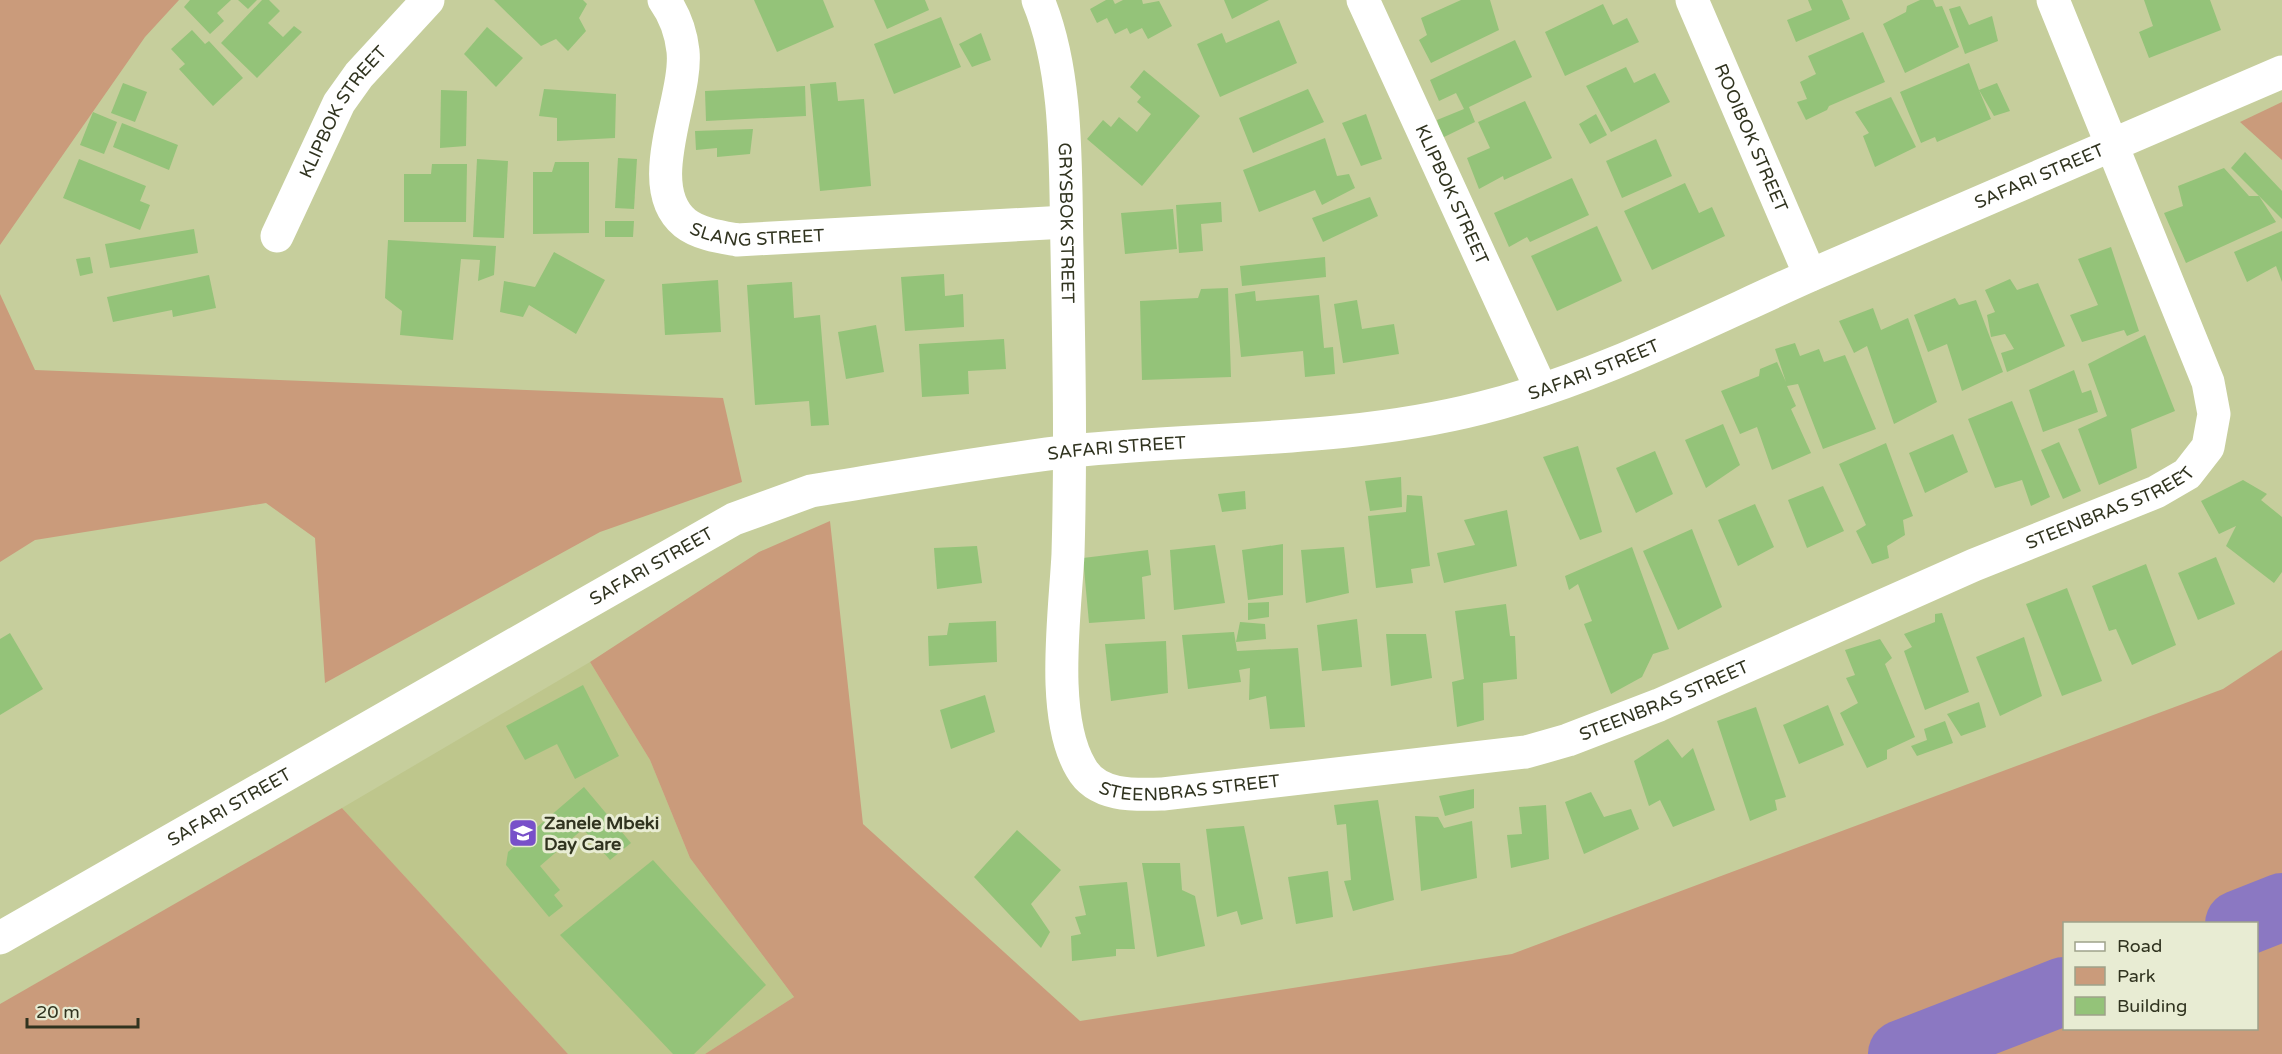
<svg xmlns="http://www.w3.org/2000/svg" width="2282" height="1054" font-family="'Varela Round',sans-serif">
  <rect width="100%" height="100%" fill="#c6ce9c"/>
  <polygon fill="#bec68c" points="590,662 650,760 690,858 794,997 705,1054 568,1054 342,808"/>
  <g fill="#ca9b7b">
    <polygon points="0,0 179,0 145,37 0,245"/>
    <polygon points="2282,102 2282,160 2240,122"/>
    <polygon points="0,294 35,370 723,398 742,482 600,532 325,683 315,538 266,503 35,540 0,562"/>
    <polygon points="830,521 863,824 1080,1021 1512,954 2223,689 2282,650 2282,904 2231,923 2064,924 2064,988 1894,1054 705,1054 794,997 690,858 650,760 590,662 759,552"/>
    <polygon points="342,808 568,1054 0,1054 0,1004"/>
    <polygon points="2282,907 2282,1054 1902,1054 2064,991 2064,1028 2256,1028 2256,924 2239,923"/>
  </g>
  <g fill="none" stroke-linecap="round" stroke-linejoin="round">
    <g stroke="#8b78c2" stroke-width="68">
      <polyline points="2239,924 2282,907"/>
      <polyline points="1902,1054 2064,991"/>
    </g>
  </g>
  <g fill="#94c379">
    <polygon points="190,0 231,0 217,13 224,21 210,34 184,7"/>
    <polygon points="238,0 257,0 248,9"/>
    <polygon points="262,0 269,0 280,11 268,23 283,37 294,26 302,32 257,78 221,43"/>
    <polygon points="494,0 583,0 587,4 579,18 586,31 568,51 556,39 541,46"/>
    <polygon points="754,0 823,0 834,27 777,52"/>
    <polygon points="874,0 925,0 929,10 887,29"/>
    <polygon points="1106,0 1113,0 1115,4 1123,0 1142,0 1143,4 1159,1 1172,26 1148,39 1142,28 1130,34 1127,28 1115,34 1107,18 1097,23 1090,9"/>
    <polygon points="1224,0 1269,0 1232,19"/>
    <polygon points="1461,0 1490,0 1499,30 1431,63 1419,40 1427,35 1421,18"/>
    <polygon points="1808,0 1842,0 1850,19 1796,42 1787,20 1812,10"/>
    <polygon points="1920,0 1933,0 1936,7 1942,6 1959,47 1905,73 1883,24 1906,12 1907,6"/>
    <polygon points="2144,0 2210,0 2221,30 2149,58 2139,32 2153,26"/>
    <polygon points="1603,4 1613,25 1627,18 1639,42 1565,76 1545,32"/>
    <polygon points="1960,6 1969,25 1992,16 1998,41 1965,54 1949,9"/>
    <polygon points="941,17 961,67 894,94 874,44"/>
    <polygon points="1279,20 1297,63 1220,97 1197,44 1222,33 1226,43"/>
    <polygon points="487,27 523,58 496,87 464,54"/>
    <polygon points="192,30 205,44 209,41 243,78 213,106 179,69 185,64 171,49"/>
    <polygon points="1863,32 1885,82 1829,106 1827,110 1806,120 1797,102 1807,99 1800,82 1816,74 1808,56"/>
    <polygon points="981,33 991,60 972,67 959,44"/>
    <polygon points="1515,40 1532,77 1469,107 1475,122 1442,138 1437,120 1464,109 1456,93 1439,101 1430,80"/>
    <polygon points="1969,63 1979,90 1997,83 2010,111 1994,116 1979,90 1991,119 1937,142 1935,137 1921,143 1900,92"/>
    <polygon points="1626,67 1634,83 1655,73 1670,102 1611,132 1586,86"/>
    <polygon points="1144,70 1200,116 1142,186 1087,139 1103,120 1111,127 1119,117 1137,132 1151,114 1137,102 1141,97 1130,87"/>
    <polygon points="836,82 838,101 864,99 871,186 820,191 810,84"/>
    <polygon points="123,83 147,92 135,122 111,113"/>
    <polygon points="805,86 806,116 706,121 705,91"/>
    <polygon points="544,89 616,94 615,138 557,141 557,118 539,116"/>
    <polygon points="1308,89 1324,122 1253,153 1239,118"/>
    <polygon points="441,90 467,91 466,146 440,148"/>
    <polygon points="1891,97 1916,147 1875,167 1863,136 1869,133 1855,112"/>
    <polygon points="1525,101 1552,158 1504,180 1503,176 1479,189 1467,158 1490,148 1478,122"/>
    <polygon points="93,112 117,122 104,154 80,145"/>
    <polygon points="1366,114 1382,159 1361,166 1342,123"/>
    <polygon points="1596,114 1607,135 1590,144 1579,124"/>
    <polygon points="122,123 178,145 169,170 113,147"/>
    <polygon points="753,129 750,154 717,157 717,148 696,150 695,131"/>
    <polygon points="1325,138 1337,176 1349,174 1355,188 1322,205 1315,190 1259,212 1243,170"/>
    <polygon points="1656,139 1672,176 1622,198 1606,161"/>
    <polygon points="2245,152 2282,191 2282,219 2231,168"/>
    <polygon points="618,158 637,159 634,209 615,208"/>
    <polygon points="79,159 146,186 140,201 150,205 140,230 63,198"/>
    <polygon points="477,159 508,161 504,238 473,237"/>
    <polygon points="555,162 589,162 589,233 533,234 533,172 552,172"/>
    <polygon points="432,164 467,164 466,222 404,222 404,174 431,174"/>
    <polygon points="2224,168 2249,196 2259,196 2276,222 2186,263 2164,213 2183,206 2178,186"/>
    <polygon points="1572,178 1589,215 1530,242 1527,237 1509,247 1494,213"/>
    <polygon points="1685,183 1699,213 1712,207 1725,236 1652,270 1624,211"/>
    <polygon points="1370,197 1378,216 1323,242 1312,218"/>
    <polygon points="1221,202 1222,222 1201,224 1203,251 1179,253 1176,205"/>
    <polygon points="1173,209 1177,249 1125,254 1121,213"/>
    <polygon points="605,221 634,221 633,237 605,237"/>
    <polygon points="1597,226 1622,281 1557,311 1531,256"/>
    <polygon points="194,229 198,253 110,268 105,244"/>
    <polygon points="2282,231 2282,282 2276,266 2247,282 2234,252"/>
    <polygon points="388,240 496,246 494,275 478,281 480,260 461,259 453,340 400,335 402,311 385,298"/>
    <polygon points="2111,247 2139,331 2127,336 2124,330 2082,342 2070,315 2098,305 2078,259"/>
    <polygon points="554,252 605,280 576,334 529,305 523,317 500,312 504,281 535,287"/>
    <polygon points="90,257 93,273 80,276 76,259"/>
    <polygon points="1325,257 1326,277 1242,286 1240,266"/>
    <polygon points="944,274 945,296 963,294 964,327 905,331 901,277"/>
    <polygon points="209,275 216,308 173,317 172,310 113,322 107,297"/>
    <polygon points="2010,279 2017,290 2038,283 2065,346 2007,372 2001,353 2014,349 2005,334 1991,337 1987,315 1995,312 1985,290"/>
    <polygon points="718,280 721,332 665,335 662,284"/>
    <polygon points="792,282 794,318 820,315 829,425 811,426 809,401 755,405 747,285"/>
    <polygon points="1228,288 1231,377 1142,380 1140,301 1198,298 1201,289"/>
    <polygon points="1255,291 1256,301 1319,295 1324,348 1333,347 1335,374 1305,377 1303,351 1241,357 1235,294"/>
    <polygon points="1955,298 1959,305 1976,300 2003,372 1962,391 1947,344 1928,352 1914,315"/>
    <polygon points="1357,300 1362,329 1394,324 1399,354 1343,363 1334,304"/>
    <polygon points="1873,308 1881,330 1908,318 1937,402 1894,424 1867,346 1854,353 1839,321"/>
    <polygon points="876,325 884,372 846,379 838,332"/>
    <polygon points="2145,335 2175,411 2131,429 2137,468 2099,485 2078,429 2107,416 2088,364"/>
    <polygon points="1004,339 1006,369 968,371 969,394 922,397 919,344"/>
    <polygon points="1795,343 1800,356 1819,349 1824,362 1845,355 1876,429 1823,449 1798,384 1787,386 1796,406 1791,409 1811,453 1772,470 1757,427 1740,434 1721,391 1759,376 1760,369 1777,362 1786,382 1775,349"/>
    <polygon points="2074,370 2082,393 2091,390 2098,412 2043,432 2029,390"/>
    <polygon points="2012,401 2050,497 2031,506 2022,480 1995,488 1968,419"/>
    <polygon points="1723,424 1740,465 1706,488 1685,440"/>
    <polygon points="1953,434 1968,472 1925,493 1909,453"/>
    <polygon points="2059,442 2081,491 2063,499 2041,450"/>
    <polygon points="1886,443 1913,516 1903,520 1905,535 1887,546 1889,558 1872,564 1856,531 1866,525 1839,464"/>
    <polygon points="1578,446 1602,532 1580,540 1543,457"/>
    <polygon points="1655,451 1673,494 1636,513 1616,468"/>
    <polygon points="1401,477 1402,507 1370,511 1365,481"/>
    <polygon points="2243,480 2267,494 2261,500 2282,517 2282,572 2274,583 2226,546 2236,526 2219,534 2201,501"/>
    <polygon points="1823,486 1844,531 1807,548 1788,500"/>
    <polygon points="1245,491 1246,509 1222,512 1218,494"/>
    <polygon points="1407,495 1422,496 1430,566 1411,569 1413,583 1376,588 1368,516 1406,512"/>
    <polygon points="1755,504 1774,547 1738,566 1718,520"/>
    <polygon points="1507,510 1517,566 1444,583 1437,553 1475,545 1464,520"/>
    <polygon points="1692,529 1722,607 1678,630 1643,551"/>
    <polygon points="1283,544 1283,595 1248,600 1242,550"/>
    <polygon points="1215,545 1225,603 1174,610 1170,550"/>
    <polygon points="977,546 982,583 937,589 934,548"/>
    <polygon points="1344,547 1349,593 1306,603 1301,550"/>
    <polygon points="1632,547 1669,649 1653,654 1642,677 1611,694 1584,624 1592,621 1578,584 1569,590 1565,576"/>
    <polygon points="1148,550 1151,575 1142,577 1145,619 1089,623 1083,558"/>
    <polygon points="2216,557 2235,604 2198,620 2178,573"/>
    <polygon points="2146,564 2176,645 2132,665 2116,629 2109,631 2092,586"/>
    <polygon points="2067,588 2102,681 2062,696 2026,604"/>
    <polygon points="1269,602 1269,617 1248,620 1248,603"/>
    <polygon points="1506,604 1510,636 1515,636 1517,679 1483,683 1484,720 1457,727 1452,682 1464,679 1455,611"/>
    <polygon points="1942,613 1969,692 1925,710 1904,651 1912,647 1904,634 1935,622 1935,614"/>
    <polygon points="1357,619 1362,667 1322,671 1317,625"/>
    <polygon points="996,621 997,662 929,666 928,636 947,635 949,623"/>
    <polygon points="1240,622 1265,624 1266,639 1236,642"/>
    <polygon points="1234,632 1237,651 1298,648 1305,727 1270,729 1266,696 1249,700 1250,668 1239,670 1241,682 1188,689 1182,635"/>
    <polygon points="10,633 43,689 0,715 0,639"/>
    <polygon points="1386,634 1426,634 1432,678 1391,686"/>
    <polygon points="2024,637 2042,696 2000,716 1976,657"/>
    <polygon points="1880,639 1892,658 1885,664 1915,737 1887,750 1887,759 1867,768 1840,713 1858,703 1846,678 1855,675 1845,650"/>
    <polygon points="1166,641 1168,693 1111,701 1105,644"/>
    <polygon points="583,685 619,756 575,779 557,744 525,760 506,726"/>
    <polygon points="985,695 995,732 951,749 940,710"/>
    <polygon points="1979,702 1986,727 1961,736 1947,714"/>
    <polygon points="1828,705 1844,745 1799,764 1783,725"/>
    <polygon points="1756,707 1786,797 1775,800 1777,810 1750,821 1717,721"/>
    <polygon points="1945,721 1953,743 1917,756 1911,746 1927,740 1924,729"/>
    <polygon points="1668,739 1682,758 1693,748 1715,810 1673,827 1660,800 1649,806 1634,761"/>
    <polygon points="584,787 631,843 610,860 583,829 540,866 560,890 554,895 563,906 549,917 506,865 508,852"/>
    <polygon points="1474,789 1474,808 1445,816 1439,796"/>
    <polygon points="1591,792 1604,817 1631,809 1639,829 1584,854 1565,802"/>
    <polygon points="1378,800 1394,900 1353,911 1344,881 1351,880 1346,824 1337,825 1334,805"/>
    <polygon points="1546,805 1549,859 1511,868 1507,835 1522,834 1519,807"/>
    <polygon points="1415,816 1438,817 1444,828 1472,821 1477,878 1421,891"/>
    <polygon points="1244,826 1263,919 1241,925 1237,911 1217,917 1206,829"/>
    <polygon points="1017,830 1061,870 1031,904 1050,932 1041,948 974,877"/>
    <polygon points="653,860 766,985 694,1054 673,1054 560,935"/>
    <polygon points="1142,863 1180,863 1182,890 1195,896 1205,946 1157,957"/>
    <polygon points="1328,871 1333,917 1296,924 1288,877"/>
    <polygon points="1127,882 1135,949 1116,949 1116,956 1072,961 1071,936 1081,934 1075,917 1086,915 1079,886"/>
  </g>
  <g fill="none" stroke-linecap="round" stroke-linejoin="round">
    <g stroke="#fff" stroke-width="33">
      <path id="s1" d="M664,0C674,14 681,33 683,51C688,98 640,186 685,223C699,234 720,237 737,240L1066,222"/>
      <path id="s2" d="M1038,0C1069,74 1065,171 1067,250C1069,352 1071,452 1068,554C1065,614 1050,716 1081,768C1097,797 1135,795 1163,794L1526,752L1568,740L1659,705L1974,565L2156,492L2187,474L2208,447L2214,414L2208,382L2053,0"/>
      <path id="s3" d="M1363,0L1541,389"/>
      <path id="s4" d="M1692,0L1810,275"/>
      <path id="s5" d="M277,236L339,103L359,75L428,0"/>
      <path id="s6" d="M0,938L734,519L811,491C898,477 985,461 1072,451C1208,437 1347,442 1481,408C1596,379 1703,323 1811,275C1968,206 2125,140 2282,72"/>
    </g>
  </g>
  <defs>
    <g id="school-square" transform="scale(1.5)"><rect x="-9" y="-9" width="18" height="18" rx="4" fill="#7850c9" stroke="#e8ecd3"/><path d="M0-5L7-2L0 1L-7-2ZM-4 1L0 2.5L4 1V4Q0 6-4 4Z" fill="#fff"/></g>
  </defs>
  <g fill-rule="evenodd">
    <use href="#school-square" x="523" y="833"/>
  </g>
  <g text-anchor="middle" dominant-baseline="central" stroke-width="6" stroke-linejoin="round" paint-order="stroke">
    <g font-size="18" fill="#30331f" stroke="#e8ecd3">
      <text stroke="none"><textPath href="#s5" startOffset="141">KLIPBOK STREET</textPath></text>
      <text stroke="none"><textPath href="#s4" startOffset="150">ROOIBOK STREET</textPath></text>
      <text stroke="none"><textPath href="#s6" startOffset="2208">SAFARI STREET</textPath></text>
      <text stroke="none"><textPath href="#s3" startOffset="214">KLIPBOK STREET</textPath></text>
      <text stroke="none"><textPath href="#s2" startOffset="226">GRYSBOK STREET</textPath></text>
      <text stroke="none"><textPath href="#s1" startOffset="309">SLANG STREET</textPath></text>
      <text stroke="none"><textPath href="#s6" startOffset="1722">SAFARI STREET</textPath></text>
      <text stroke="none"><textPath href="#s6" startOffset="1236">SAFARI STREET</textPath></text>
      <text stroke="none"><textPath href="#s2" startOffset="1864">STEENBRAS STREET</textPath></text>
      <text stroke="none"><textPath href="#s6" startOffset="750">SAFARI STREET</textPath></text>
      <text stroke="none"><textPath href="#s2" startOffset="1378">STEENBRAS STREET</textPath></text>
      <text stroke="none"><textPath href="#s2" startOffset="892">STEENBRAS STREET</textPath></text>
      <text stroke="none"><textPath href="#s6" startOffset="264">SAFARI STREET</textPath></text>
    </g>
    <g font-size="18" font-weight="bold" fill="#30331f" stroke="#e8ecd3" text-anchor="start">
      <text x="544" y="823">Zanele Mbeki<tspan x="544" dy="21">Day Care</tspan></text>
    </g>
  </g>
  <rect x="2063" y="922" width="195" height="108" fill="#e8ecd3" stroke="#9ea28b" stroke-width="1.5"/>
  <rect x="2075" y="942" width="30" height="9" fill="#ffffff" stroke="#9ea28b" stroke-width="1.5"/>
  <text x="2117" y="952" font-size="18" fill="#30331f">Road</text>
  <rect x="2075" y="967" width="30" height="18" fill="#ca9b7b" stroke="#9ea28b" stroke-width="1.5"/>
  <text x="2117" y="982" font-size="18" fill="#30331f">Park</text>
  <rect x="2075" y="997" width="30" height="18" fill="#94c379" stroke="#9ea28b" stroke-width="1.5"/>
  <text x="2117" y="1012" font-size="18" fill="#30331f">Building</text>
  <path d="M27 1018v9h111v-9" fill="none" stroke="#30331f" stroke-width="3"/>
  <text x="36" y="1018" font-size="18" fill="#30331f" stroke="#e8ecd3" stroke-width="4.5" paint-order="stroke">20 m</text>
</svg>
